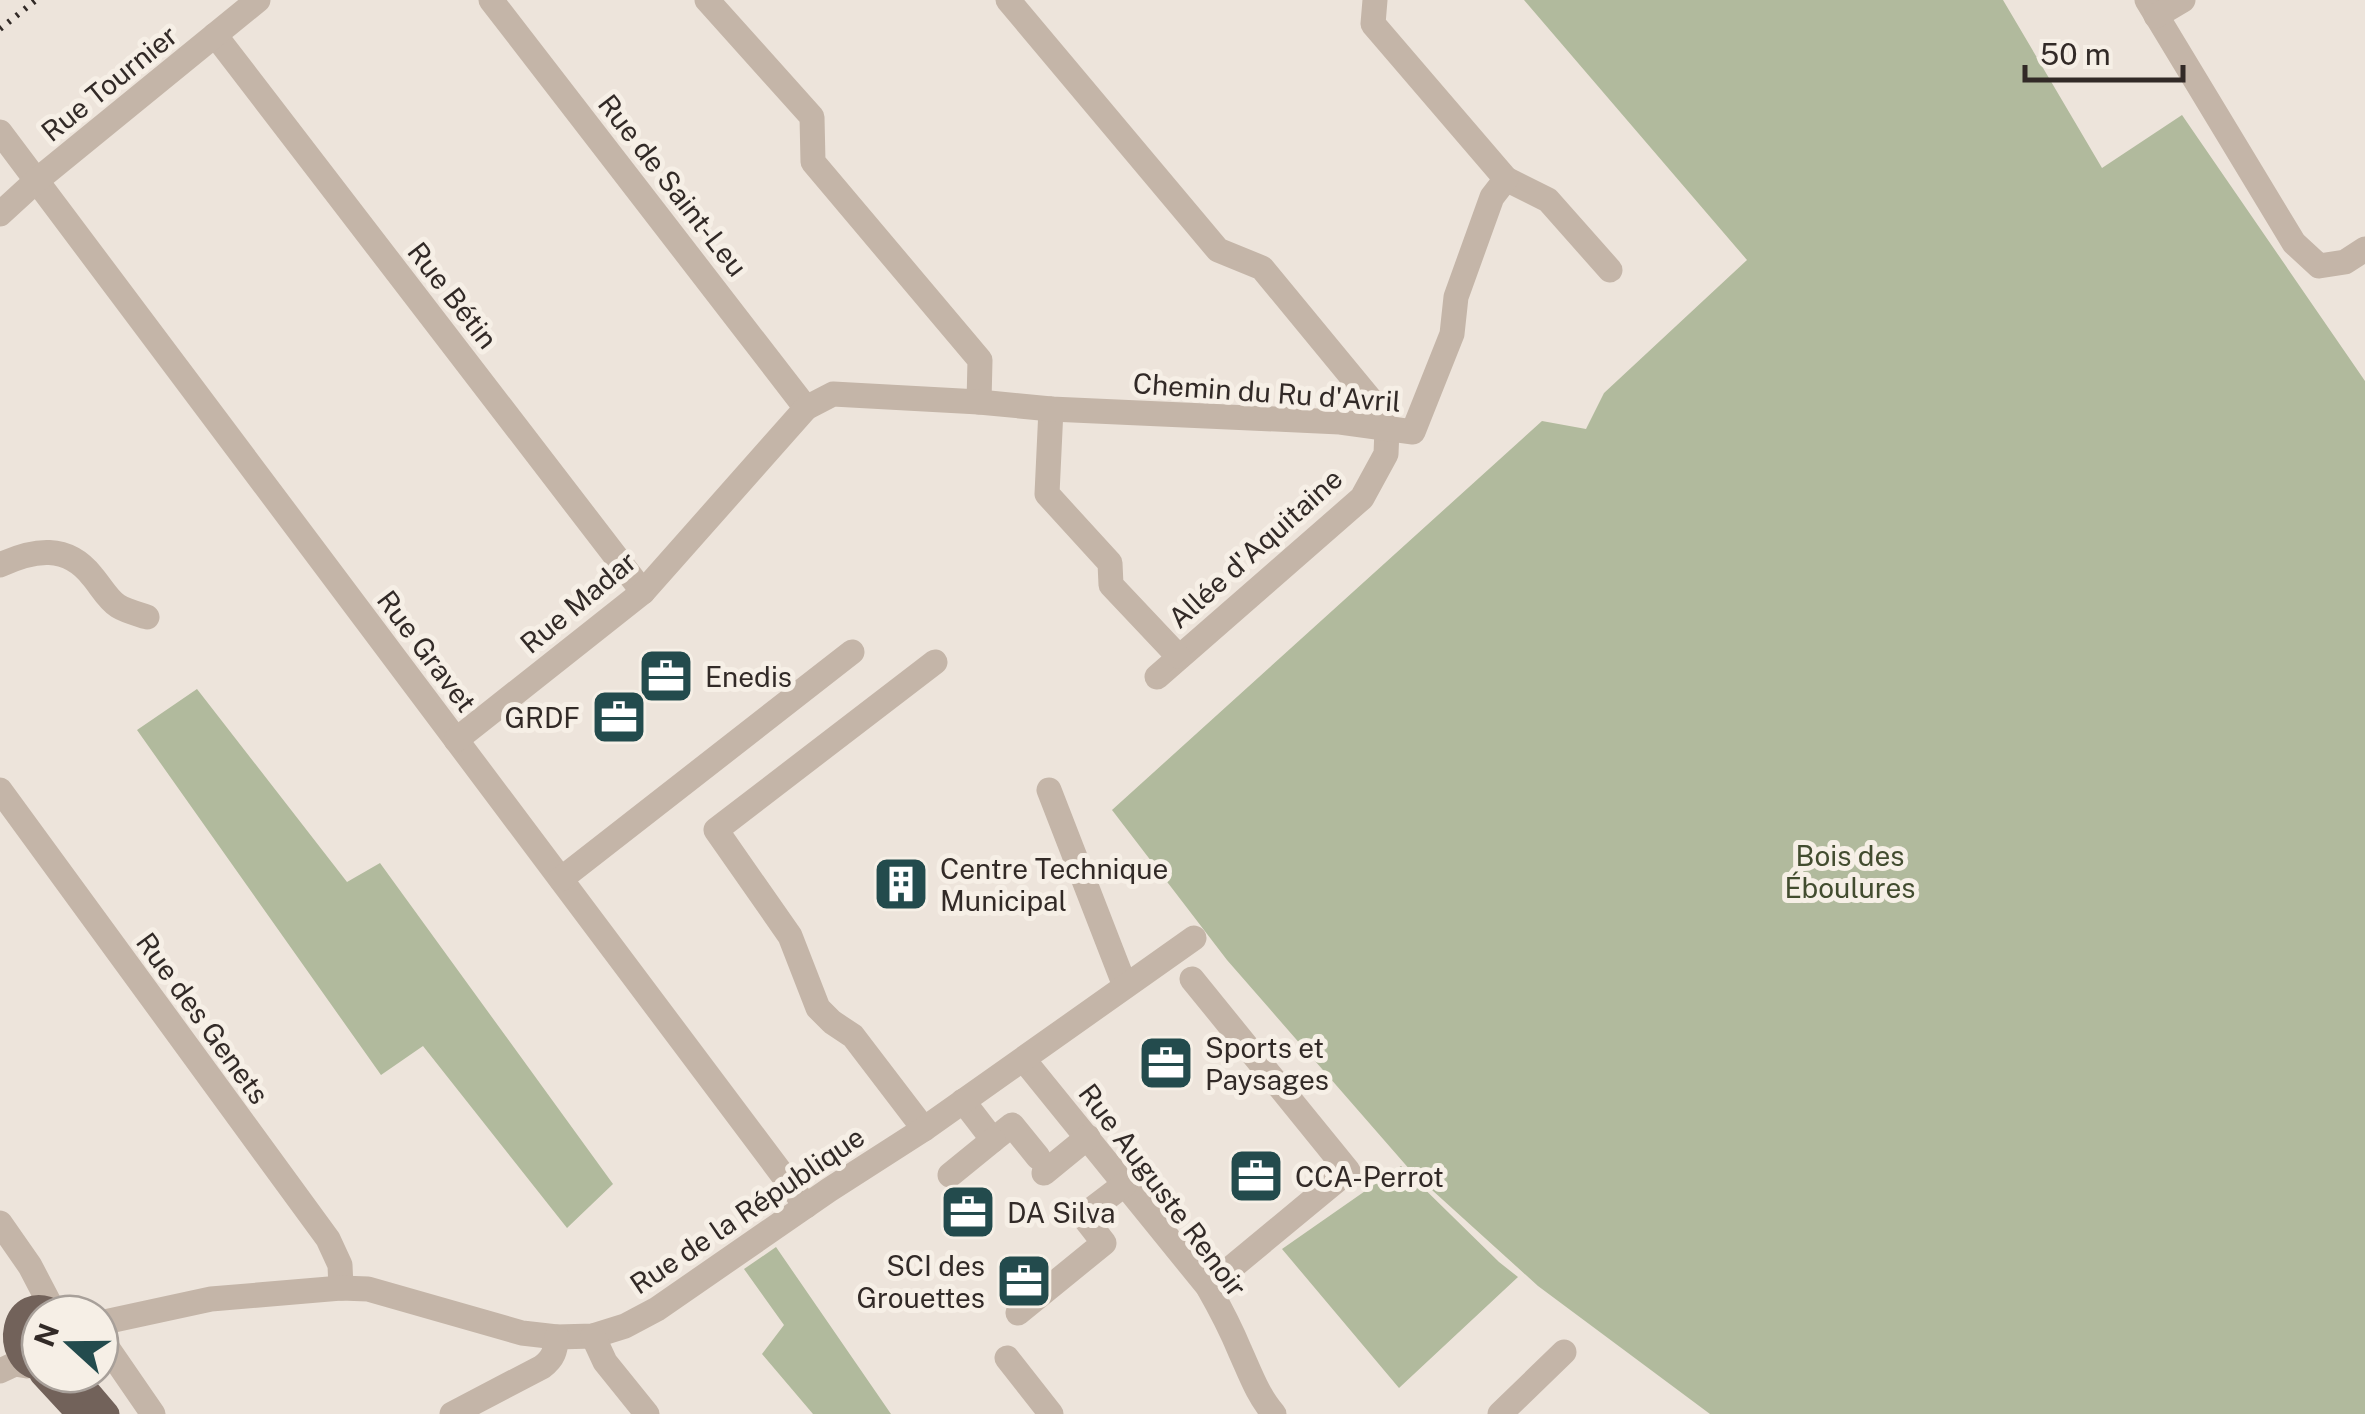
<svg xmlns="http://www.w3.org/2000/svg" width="2365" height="1414" font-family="'Public Sans',sans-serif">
  <rect width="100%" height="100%" fill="#ede4db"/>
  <g fill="#b1ba9d">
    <polygon points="1524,0 2003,0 2102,168 2182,115 2365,381 2365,1414 1710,1414 1538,1286 1411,1171 1227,960 1112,810 1542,421 1586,429 1604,393 1747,260"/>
    <polygon points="197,689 347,882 380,863 613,1184 567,1228 423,1046 381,1075 137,730"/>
    <polygon points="1401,1166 1499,1262 1518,1277 1399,1388 1282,1249"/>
    <polygon points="776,1247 891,1414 813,1414 762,1354 784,1325 744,1269"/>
  </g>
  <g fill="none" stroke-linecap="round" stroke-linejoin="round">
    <g stroke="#c4b5a8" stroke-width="25">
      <polyline points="491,0 806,408"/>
      <polyline points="707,0 812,117 813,162 980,360 979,402"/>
      <polyline points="1008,0 1218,250 1262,268 1370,399 1387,429 1386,454 1362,498 1157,677"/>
      <polyline points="2147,0 2294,243 2319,266 2345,262 2365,249"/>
      <polyline points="2156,16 2183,0"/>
      <polyline points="215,35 643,592"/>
      <polyline points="0,132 806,1206"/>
      <polyline points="1506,179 1548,200 1610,270"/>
      <polyline points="0,214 36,181 258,0"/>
      <polyline points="1051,409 1047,494 1110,563 1111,585 1178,656"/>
      <path d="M0,565C34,549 67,544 92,576C100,585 108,600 118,606C126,611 138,614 147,617"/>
      <polyline points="456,740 643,592 806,408 833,394 979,402 1051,409 1340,422 1413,432 1452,334 1456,297 1492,197 1506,179 1373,24 1375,0"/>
      <polyline points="0,790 328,1239 340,1265 341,1288"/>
      <polyline points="1049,790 1125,986"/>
      <polyline points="561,879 852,652"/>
      <polyline points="1192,979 1348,1171 1208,1287"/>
      <path d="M1024,1060L1208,1287C1220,1308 1231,1329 1240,1351C1250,1373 1258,1396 1274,1414"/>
      <polyline points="963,1101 993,1140 1012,1125 1038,1157"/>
      <polyline points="924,1129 853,1036 832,1022 818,1008 790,936 716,830 935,662"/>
      <polyline points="1044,1173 1088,1137"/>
      <polyline points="950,1175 993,1140"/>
      <polyline points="0,1223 30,1266 54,1312"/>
      <polyline points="1018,1313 1104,1243 1083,1216 1125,1184"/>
      <polyline points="100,1323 211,1299 341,1288 368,1289 522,1333 557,1337 593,1336 625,1326 657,1309 829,1190 924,1129 1194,938"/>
      <polyline points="593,1336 605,1362 647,1414"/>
      <polyline points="100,1337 153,1414"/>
      <polyline points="1007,1358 1051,1414"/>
      <polyline points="0,1371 15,1364 27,1366"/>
      <path d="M452,1414L542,1367C554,1358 555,1351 557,1337"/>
      <polyline points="1500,1414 1564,1352"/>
    </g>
    <g stroke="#72625a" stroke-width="25">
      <path d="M40,1368C0,1362 11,1285 58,1314"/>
      <polyline points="42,1374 79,1414"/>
      <polyline points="73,1374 107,1414"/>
    </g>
    <polyline stroke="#322a27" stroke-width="6" stroke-dasharray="2.5 8" stroke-linecap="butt" points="0,29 36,0"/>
  </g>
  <defs>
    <g id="office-square" transform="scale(2.875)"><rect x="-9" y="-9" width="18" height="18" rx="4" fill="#234b4d" stroke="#f6efe6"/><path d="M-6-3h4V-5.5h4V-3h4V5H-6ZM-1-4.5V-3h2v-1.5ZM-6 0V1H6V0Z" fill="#fff"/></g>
    <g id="building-square" transform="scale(2.875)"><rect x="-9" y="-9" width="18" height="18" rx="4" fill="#234b4d" stroke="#f6efe6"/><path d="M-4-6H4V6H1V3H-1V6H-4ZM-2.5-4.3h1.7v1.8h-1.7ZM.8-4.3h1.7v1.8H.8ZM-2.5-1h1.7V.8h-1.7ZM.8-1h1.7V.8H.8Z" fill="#fff"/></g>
  </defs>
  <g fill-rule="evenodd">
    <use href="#office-square" x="666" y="676"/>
    <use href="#office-square" x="619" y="717"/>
    <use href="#building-square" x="901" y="884"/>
    <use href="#office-square" x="1166" y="1063"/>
    <use href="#office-square" x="1256" y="1176"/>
    <use href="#office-square" x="968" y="1212"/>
    <use href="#office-square" x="1024" y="1281"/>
  </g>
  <g text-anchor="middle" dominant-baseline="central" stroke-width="10" stroke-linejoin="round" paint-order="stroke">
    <g font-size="28" fill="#322a27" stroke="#f6efe6">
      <text transform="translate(109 83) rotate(-39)">Rue Tournier</text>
      <text transform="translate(673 185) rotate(52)">Rue de Saint-Leu</text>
      <text transform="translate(453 295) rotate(52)">Rue Bétin</text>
      <text transform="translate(1267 392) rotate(4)">Chemin du Ru d'Avril</text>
      <text transform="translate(1255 548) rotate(-42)">Allée d'Aquitaine</text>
      <text transform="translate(578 602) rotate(-40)">Rue Madar</text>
      <text transform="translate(427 651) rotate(53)">Rue Gravet</text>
      <text transform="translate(203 1018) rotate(54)">Rue des Genets</text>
      <text transform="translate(1163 1190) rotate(53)">Rue Auguste Renoir</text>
      <text transform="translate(747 1210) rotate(-34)">Rue de la République</text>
    </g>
    <g font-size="28" fill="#322a27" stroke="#f6efe6" text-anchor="start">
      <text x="705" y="676">Enedis</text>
      <text x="580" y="717" text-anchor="end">GRDF</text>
      <text x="940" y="868">Centre Technique<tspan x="940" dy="32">Municipal</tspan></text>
      <text x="1205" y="1047">Sports et<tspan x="1205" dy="32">Paysages</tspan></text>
      <text x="1295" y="1176">CCA-Perrot</text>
      <text x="1007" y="1212">DA Silva</text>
      <text x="985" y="1265" text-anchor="end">SCI des<tspan x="985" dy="32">Grouettes</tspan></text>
    </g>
    <g font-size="28" fill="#424c2f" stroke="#f6efe6">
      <text x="1850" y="855">Bois des<tspan x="1850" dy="32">Éboulures</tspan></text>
    </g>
  </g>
  <g transform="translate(70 1344) rotate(291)"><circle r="48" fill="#f6efe6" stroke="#a8a09a" stroke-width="2.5"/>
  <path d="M0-8L18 38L0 25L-18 38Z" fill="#234b4d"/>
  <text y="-15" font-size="28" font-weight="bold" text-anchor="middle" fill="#322a27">N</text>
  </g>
  <path d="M2025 65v15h158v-15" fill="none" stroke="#322a27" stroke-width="5"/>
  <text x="2040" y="65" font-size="30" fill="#322a27" stroke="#f6efe6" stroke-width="8" paint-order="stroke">50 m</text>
</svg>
